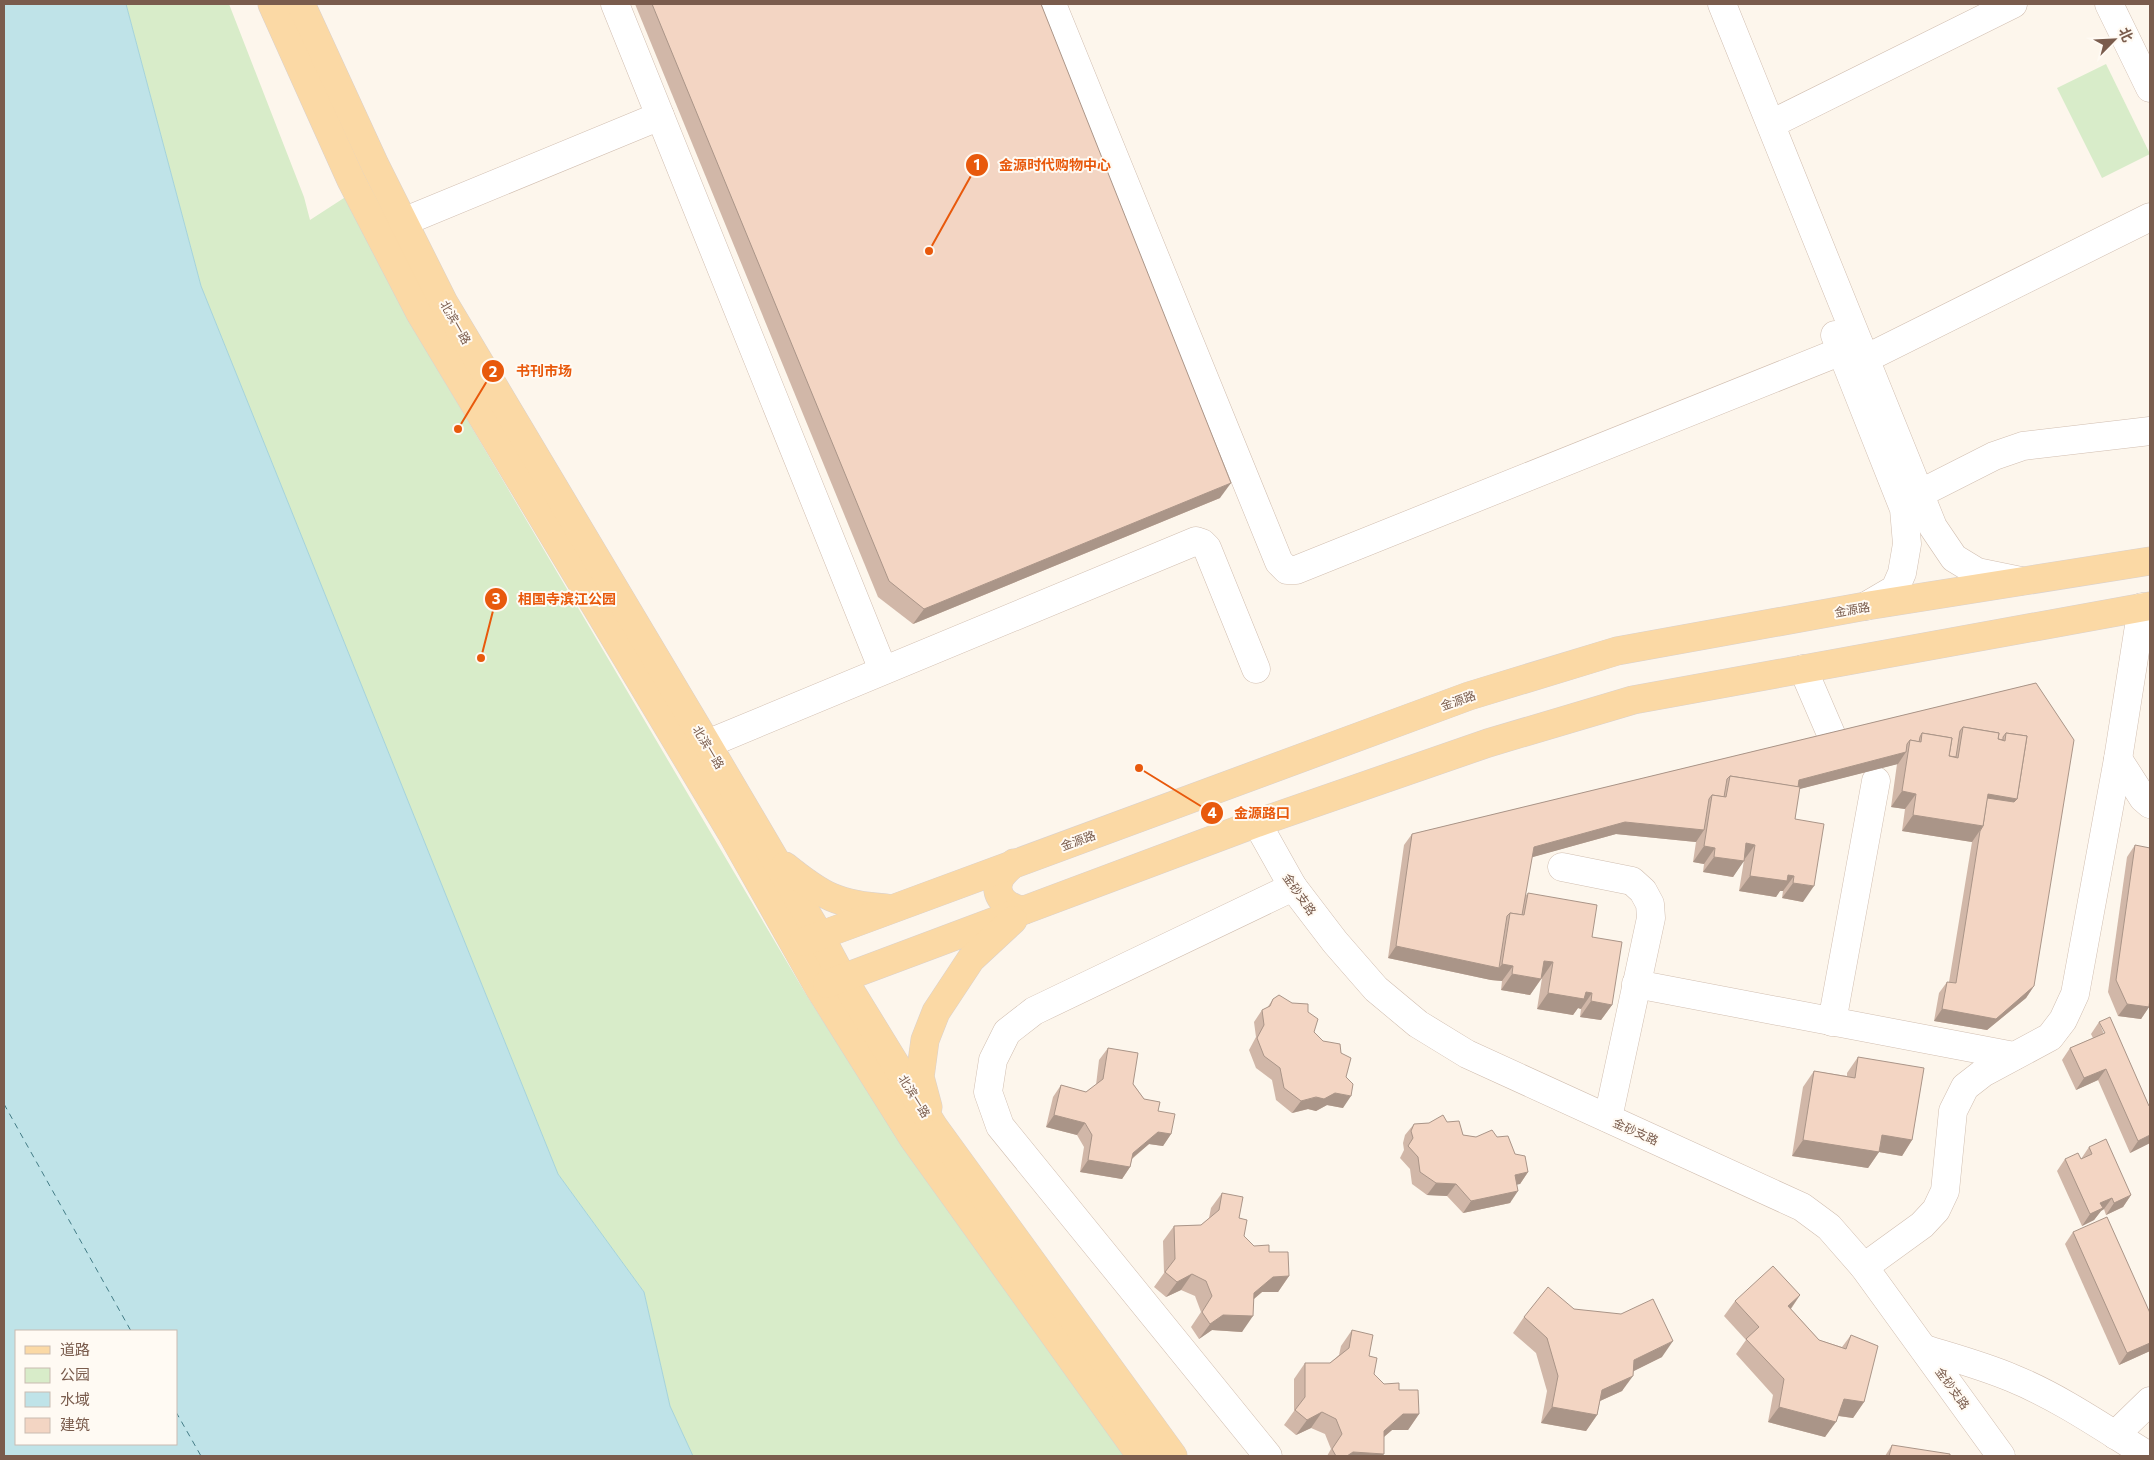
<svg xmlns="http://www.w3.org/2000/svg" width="2154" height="1460" font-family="Commissioner,'Noto Sans SC',sans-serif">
  <rect width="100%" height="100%" fill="#fdf6ec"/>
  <g fill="#d8ecc9">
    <polygon points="126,4 229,4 304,197 310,220 347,196 409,321 807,996 898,1138 1125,1456 693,1456 670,1406 644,1292 558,1174 201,286"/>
    <polygon points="2106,64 2150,154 2102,178 2057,88"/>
  </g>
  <path fill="#bfe3e8" stroke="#a5d3da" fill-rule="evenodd" d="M4,4H126L201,286L558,1174L644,1292L670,1406L693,1456H4ZM16,1331H176V1444H16Z"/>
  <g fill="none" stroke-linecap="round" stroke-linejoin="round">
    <g stroke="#437c86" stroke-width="1" stroke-dasharray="6 5" stroke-linecap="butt">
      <polyline points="4,1104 131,1331"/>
      <polyline points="176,1412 201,1456"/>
    </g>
    <g stroke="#d1beb0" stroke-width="29">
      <g id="minor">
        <polyline points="615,4 883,670"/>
        <polyline points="1052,4 1279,562 1287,570 1296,570 1859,344"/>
        <polyline points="1722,4 1933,527 1954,558 1977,572 2021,581"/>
        <polyline points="2109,4 2150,88"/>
        <polyline points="1771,124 2013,4"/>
        <polyline points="403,222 660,116"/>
        <polyline points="1835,335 1904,509 1907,544 1902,573 1895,589 1866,606"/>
        <polyline points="1865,359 2150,217"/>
        <polyline points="1919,494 1994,456 2023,446 2150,431"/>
        <polyline points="1803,669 1834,741"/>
        <polyline points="707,744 1196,541 1202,543 1207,548 1256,669"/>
        <polyline points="2118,759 2143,798 2150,804"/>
        <polyline points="1257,823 1293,887 1335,942 1376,989 1418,1024 1467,1054 1802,1207 1829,1227 1864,1267 2001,1456"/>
        <polyline points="1562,867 1632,881 1643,891 1650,904 1651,918 1608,1118"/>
        <polyline points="1636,984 2014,1056"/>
        <polyline points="1832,1022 1876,781"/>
        <polyline points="1864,1267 1922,1225 1936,1210 1945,1191 1953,1111 1965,1087 1983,1073 2050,1037 2063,1020 2075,994 2118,759 2142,607"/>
        <path d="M1925,1349C1954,1358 1984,1366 2012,1378C2061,1398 2105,1429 2149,1456"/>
        <polyline points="2115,1435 2150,1401"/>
        <polyline points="1268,1456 1000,1126 988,1092 993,1060 1007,1032 1034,1011 1293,887"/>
      </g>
    </g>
    <g stroke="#dad1cd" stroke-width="29">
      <g id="major">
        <polyline points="272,4 351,180 420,313 731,832 819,988 913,1138 1141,1456"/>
        <polyline points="301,4 375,165 444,303 707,744 820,936 842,977 934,1127 1173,1456"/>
        <path d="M1014,863C1008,869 1001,874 999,881C993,898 1010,909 1024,910"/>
        <path d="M785,866C822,896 838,905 886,908"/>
        <polyline points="803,942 1469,696 1617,651 1866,606 2150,561"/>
        <polyline points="827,984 1257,823 1488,743 1633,700 2150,606"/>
        <polyline points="928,1107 920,1077 925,1040 936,1012 971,959 1013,920"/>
      </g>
    </g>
    <use href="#minor" stroke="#fff" stroke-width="28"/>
    <use href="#major" stroke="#fbd9a5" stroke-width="28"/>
  </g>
  <g fill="#d1b7a8">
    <polygon points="635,4 1041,4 1220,498 913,624 878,597"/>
    <polygon points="2036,683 2034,986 2026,998 1987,1030 1934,1021 1939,993 1947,982 1949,982 1972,842 1902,831 1905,809 1891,807 1897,764 1799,789 1795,819 1803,902 1782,898 1783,891 1780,891 1776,897 1739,891 1744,860 1733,877 1703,872 1704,864 1693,862 1696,842 1616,834 1532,857 1525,896 1528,893 1592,937 1612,1005 1601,1020 1580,1017 1581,1009 1578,1008 1573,1015 1537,1009 1542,978 1530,995 1501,990 1502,981 1491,980 1388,958 1404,845 1412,834"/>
    <polygon points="2135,845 2149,1007 2141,1019 2118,1016 2108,992 2127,857"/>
    <polygon points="1273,999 1292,1003 1308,1012 1314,1032 1323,1041 1341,1053 1346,1077 1343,1108 1327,1105 1316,1111 1308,1109 1292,1113 1276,1100 1272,1080 1256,1068 1249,1050 1256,1037 1254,1022 1262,1010 1267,1008"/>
    <polygon points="2099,1022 2150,1143 2130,1153 2098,1080 2076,1090 2062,1060 2070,1048 2093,1038 2091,1034"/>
    <polygon points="1108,1048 1144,1099 1158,1111 1171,1134 1163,1146 1149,1144 1132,1159 1130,1167 1122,1179 1080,1172 1084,1147 1077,1135 1046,1127 1053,1097 1061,1085 1086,1092 1096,1085 1099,1060"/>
    <polygon points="1858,1057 1912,1140 1902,1156 1879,1152 1868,1168 1792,1156 1803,1087 1814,1071 1847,1076 1847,1073"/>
    <polygon points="1447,1122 1463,1135 1476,1137 1497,1137 1515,1154 1528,1172 1520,1184 1517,1184 1510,1203 1463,1213 1447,1196 1427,1195 1412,1184 1410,1169 1400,1158 1404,1150 1403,1143 1405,1135 1414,1124"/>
    <polygon points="2089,1147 2131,1195 2123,1207 2106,1215 2104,1209 2101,1211 2094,1220 2082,1226 2057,1171 2065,1159 2081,1159"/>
    <polygon points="1222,1193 1239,1218 1244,1236 1254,1246 1269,1252 1289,1276 1278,1292 1262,1292 1254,1299 1242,1332 1212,1330 1199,1339 1191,1327 1201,1312 1195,1296 1181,1290 1166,1297 1154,1287 1164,1273 1163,1241 1174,1226 1201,1225 1209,1218 1211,1208"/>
    <polygon points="2073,1232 2150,1313 2150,1351 2119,1365 2065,1244"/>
    <polygon points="1800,1295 1791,1309 1819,1340 1842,1347 1851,1335 1864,1402 1853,1418 1838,1416 1825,1437 1768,1422 1773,1395 1736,1354 1746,1340 1724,1316 1735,1301"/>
    <polygon points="1574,1309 1662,1357 1633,1371 1622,1391 1600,1401 1597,1415 1586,1431 1541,1423 1547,1391 1536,1353 1513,1333 1524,1317"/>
    <polygon points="1352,1330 1369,1356 1374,1374 1384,1384 1399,1390 1419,1414 1408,1430 1392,1430 1384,1437 1382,1456 1327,1456 1331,1449 1325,1434 1311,1428 1296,1435 1284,1425 1294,1411 1294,1379 1305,1363 1330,1363 1339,1355 1341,1346"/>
    <polygon points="1892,1445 1950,1456 1885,1456"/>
  </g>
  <g fill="#aa9588">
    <polygon points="1231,483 1220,498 913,624 924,609"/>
    <polygon points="1906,752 1898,764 1796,790 1799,780"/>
    <polygon points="1902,791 1916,794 1905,809 1891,807"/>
    <polygon points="1988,794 2017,799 2006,814 1983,811"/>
    <polygon points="1913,815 1983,826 1972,842 1902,831"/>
    <polygon points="1625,822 1704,830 1696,842 1616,834 1526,859 1534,847"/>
    <polygon points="1746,843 1755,845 1744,860 1735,859"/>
    <polygon points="1704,846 1715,848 1704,864 1693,862"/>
    <polygon points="1714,857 1744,861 1733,877 1703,872"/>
    <polygon points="1788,875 1794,876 1783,891 1780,891 1776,897 1739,891 1750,876"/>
    <polygon points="1793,883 1814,886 1803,902 1782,898"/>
    <polygon points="1396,946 1499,968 1502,964 1513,966 1502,981 1491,980 1388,958"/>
    <polygon points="1544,961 1553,962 1542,978 1533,976"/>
    <polygon points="1512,974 1541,979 1530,995 1501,990"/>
    <polygon points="2034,986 2026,998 1987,1030 1934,1021 1942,1009"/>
    <polygon points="1586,992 1592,993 1581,1009 1578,1008 1573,1015 1537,1009 1548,993"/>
    <polygon points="1591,1001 1612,1005 1601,1020 1580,1017"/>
    <polygon points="2127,1004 2149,1007 2141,1019 2118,1016"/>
    <polygon points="2106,1069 2098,1080 2076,1090 2084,1078"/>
    <polygon points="1335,1093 1351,1096 1343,1108 1327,1105 1316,1111 1308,1109 1292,1113 1301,1101"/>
    <polygon points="1054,1115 1085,1123 1077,1135 1046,1127"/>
    <polygon points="1158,1132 1171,1134 1163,1146 1149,1144 1124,1165 1133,1153"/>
    <polygon points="1882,1135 1912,1140 1902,1156 1879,1152 1868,1168 1792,1156 1803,1140"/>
    <polygon points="2150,1135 2150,1143 2130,1153 2138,1141"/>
    <polygon points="1088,1160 1130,1167 1122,1179 1080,1172"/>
    <polygon points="1528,1172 1520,1184 1507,1187 1515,1175"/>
    <polygon points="1436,1183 1456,1184 1447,1196 1427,1195"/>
    <polygon points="1518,1191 1510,1203 1463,1213 1471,1201"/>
    <polygon points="2131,1195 2123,1207 2106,1215 2114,1203"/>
    <polygon points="2112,1198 2104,1209 2101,1211 2094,1220 2082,1226 2090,1214 2100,1203"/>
    <polygon points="1192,1274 1181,1290 1166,1297 1177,1282"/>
    <polygon points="1289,1276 1278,1292 1262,1292 1243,1308 1254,1293 1273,1277"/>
    <polygon points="1800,1295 1789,1311 1788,1306"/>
    <polygon points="1223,1315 1253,1316 1242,1332 1212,1330 1199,1339 1210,1324"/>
    <polygon points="1673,1341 1662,1357 1624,1376 1634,1360"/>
    <polygon points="2150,1343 2150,1351 2119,1365 2127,1353"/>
    <polygon points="1633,1376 1622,1391 1591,1405 1602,1390"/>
    <polygon points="1844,1399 1864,1402 1853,1418 1833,1415"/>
    <polygon points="1552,1407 1597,1415 1586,1431 1541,1423"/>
    <polygon points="1779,1407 1836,1422 1825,1437 1768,1422"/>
    <polygon points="1322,1412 1311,1428 1296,1435 1307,1420"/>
    <polygon points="1403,1414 1419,1414 1408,1430 1392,1430 1373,1446 1384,1431"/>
    <polygon points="1353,1452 1384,1454 1382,1456 1347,1456"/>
  </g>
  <g fill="#f3d5c3" stroke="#aa9588">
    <polygon points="652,4 1041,4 1231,483 924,609 889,581"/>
    <polygon points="2036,683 2074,740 2034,986 1996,1019 1942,1009 1947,982 1956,983 1980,831 1983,826 1987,798 2014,802 2017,799 2027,736 2006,733 2003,737 2003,740 1998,739 1999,733 1963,727 1960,731 1956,757 1949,756 1952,738 1922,733 1920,737 1919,742 1910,740 1907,744 1906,752 1799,780 1798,787 1730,776 1727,779 1724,797 1712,795 1709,799 1704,830 1625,822 1534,847 1522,915 1510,913 1507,916 1499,968 1396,946 1412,834"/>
    <polygon points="1963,727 1999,733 1998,739 2005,741 2006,733 2027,736 2017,799 1988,794 1983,826 1913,815 1916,794 1902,791 1910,740 1921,742 1922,733 1952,738 1949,756 1958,758"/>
    <polygon points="1730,776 1800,787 1795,819 1824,824 1814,886 1793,883 1794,876 1788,875 1787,881 1750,876 1755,845 1746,843 1744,861 1714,857 1715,848 1704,846 1712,795 1726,797"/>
    <polygon points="2135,845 2150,848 2150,998 2149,1007 2127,1004 2116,980"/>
    <polygon points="1528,893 1597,905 1592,937 1622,942 1612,1005 1591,1001 1592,993 1586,992 1584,999 1548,993 1553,962 1544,961 1541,979 1512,974 1513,966 1502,964 1510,913 1524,915"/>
    <polygon points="1279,995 1292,1003 1308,1004 1308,1012 1318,1019 1314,1032 1323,1041 1340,1044 1341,1053 1351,1058 1346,1077 1353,1084 1351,1096 1335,1093 1324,1099 1316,1097 1301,1101 1284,1088 1280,1068 1264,1056 1257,1038 1264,1025 1262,1010 1270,1006 1273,999"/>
    <polygon points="2110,1017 2149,1106 2150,1106 2150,1135 2138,1141 2106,1069 2084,1078 2070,1048 2105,1033 2099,1022"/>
    <polygon points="1108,1048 1138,1053 1133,1084 1144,1099 1160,1102 1158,1111 1175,1114 1171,1134 1158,1132 1133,1153 1130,1167 1088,1160 1092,1135 1085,1123 1054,1115 1061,1085 1086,1092 1103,1079"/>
    <polygon points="1858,1057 1924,1068 1912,1140 1882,1135 1879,1152 1803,1140 1814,1071 1855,1078"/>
    <polygon points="1443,1115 1447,1122 1459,1121 1463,1135 1476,1137 1492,1130 1497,1137 1508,1136 1515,1154 1525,1156 1528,1172 1515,1175 1518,1191 1471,1201 1456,1184 1436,1183 1420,1172 1418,1157 1408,1146 1413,1138 1411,1131 1414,1124 1429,1123"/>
    <polygon points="2106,1139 2131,1195 2114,1203 2112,1198 2100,1203 2103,1208 2090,1214 2065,1159 2078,1153 2081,1159 2092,1154 2089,1147"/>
    <polygon points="1222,1193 1243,1197 1239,1218 1247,1220 1244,1236 1254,1246 1269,1245 1269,1252 1288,1252 1289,1276 1273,1277 1254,1293 1253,1316 1223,1315 1210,1324 1202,1312 1212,1296 1206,1281 1192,1274 1177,1282 1165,1272 1175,1259 1174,1226 1201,1225 1219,1210"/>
    <polygon points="2107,1217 2150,1313 2150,1343 2127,1353 2073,1232"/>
    <polygon points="1773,1266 1800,1295 1788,1306 1819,1340 1846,1349 1851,1335 1878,1346 1864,1402 1844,1399 1836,1422 1779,1407 1784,1379 1746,1339 1759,1327 1735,1301"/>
    <polygon points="1548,1287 1574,1309 1621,1314 1653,1299 1673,1341 1634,1360 1633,1376 1602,1390 1597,1415 1552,1407 1558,1376 1547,1338 1524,1317"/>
    <polygon points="1352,1330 1373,1335 1369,1356 1377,1358 1374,1374 1384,1384 1399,1383 1399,1390 1418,1390 1419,1414 1403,1414 1384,1431 1384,1454 1353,1452 1347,1456 1336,1456 1332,1449 1342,1434 1336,1419 1322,1412 1307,1420 1295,1410 1305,1397 1305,1363 1330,1363 1349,1348"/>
    <polygon points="1892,1445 1950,1454 1950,1456 1889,1456"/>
  </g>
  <g text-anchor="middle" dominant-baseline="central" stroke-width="4" stroke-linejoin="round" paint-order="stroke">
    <g font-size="12" fill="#7a5c4d" stroke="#fffaf3">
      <text transform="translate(456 322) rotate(60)">北滨一路</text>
      <text transform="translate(1852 609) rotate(-10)">金源路</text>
      <text transform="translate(1458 700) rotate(-19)">金源路</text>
      <text transform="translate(709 747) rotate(59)">北滨一路</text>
      <text transform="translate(1078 840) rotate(-20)">金源路</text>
      <text transform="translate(1300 894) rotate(55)">金砂支路</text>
      <text transform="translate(915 1096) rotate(58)">北滨一路</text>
      <text transform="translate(1636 1131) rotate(24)">金砂支路</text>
      <text transform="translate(1953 1388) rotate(54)">金砂支路</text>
    </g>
  </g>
  <path fill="none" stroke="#e8590c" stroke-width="2" d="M929 251L977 165M458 429L493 371M481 658L496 599M1139 768L1212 813"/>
  <g fill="#e8590c" stroke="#fffaf3" stroke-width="2">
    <circle cx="929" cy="251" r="5"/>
    <circle cx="458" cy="429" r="5"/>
    <circle cx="481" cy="658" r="5"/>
    <circle cx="1139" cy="768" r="5"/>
    <circle cx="977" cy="165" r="12"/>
    <circle cx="493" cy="371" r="12"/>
    <circle cx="496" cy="599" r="12"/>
    <circle cx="1212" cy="813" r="12"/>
  </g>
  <g font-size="15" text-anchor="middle" font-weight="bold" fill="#fff">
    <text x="977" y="170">1</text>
    <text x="493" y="377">2</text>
    <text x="496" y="604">3</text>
    <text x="1212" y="818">4</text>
  </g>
  <g font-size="14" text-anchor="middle" font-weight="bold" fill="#e8590c" stroke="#fffaf3" stroke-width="4" stroke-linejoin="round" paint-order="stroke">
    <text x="1055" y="170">金源时代购物中心</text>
    <text x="544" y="376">书刊市场</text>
    <text x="567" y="604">相国寺滨江公园</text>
    <text x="1262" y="818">金源路口</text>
  </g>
  <rect width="2154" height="1460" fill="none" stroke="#7a5c4d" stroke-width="10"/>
  <rect x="15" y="1330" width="162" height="115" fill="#fffaf3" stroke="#cabbb1"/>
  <rect x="25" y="1346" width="25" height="8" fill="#fbd9a5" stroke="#cabbb1"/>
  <text x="60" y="1355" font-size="15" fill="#7a5c4d">道路</text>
  <rect x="25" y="1368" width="25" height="15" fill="#d8ecc9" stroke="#cabbb1"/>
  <text x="60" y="1380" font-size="15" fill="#7a5c4d">公园</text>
  <rect x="25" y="1392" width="25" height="15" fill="#bfe3e8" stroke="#cabbb1"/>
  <text x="60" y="1405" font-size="15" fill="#7a5c4d">水域</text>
  <rect x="25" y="1418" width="25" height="15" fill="#f3d5c3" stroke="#cabbb1"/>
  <text x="60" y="1430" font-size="15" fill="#7a5c4d">建筑</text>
  <g transform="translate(2114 40) rotate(66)" stroke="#fffaf3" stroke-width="4" paint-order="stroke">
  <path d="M0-4L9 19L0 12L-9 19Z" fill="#7a5c4d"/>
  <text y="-8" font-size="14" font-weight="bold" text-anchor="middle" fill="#7a5c4d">北</text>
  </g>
</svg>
